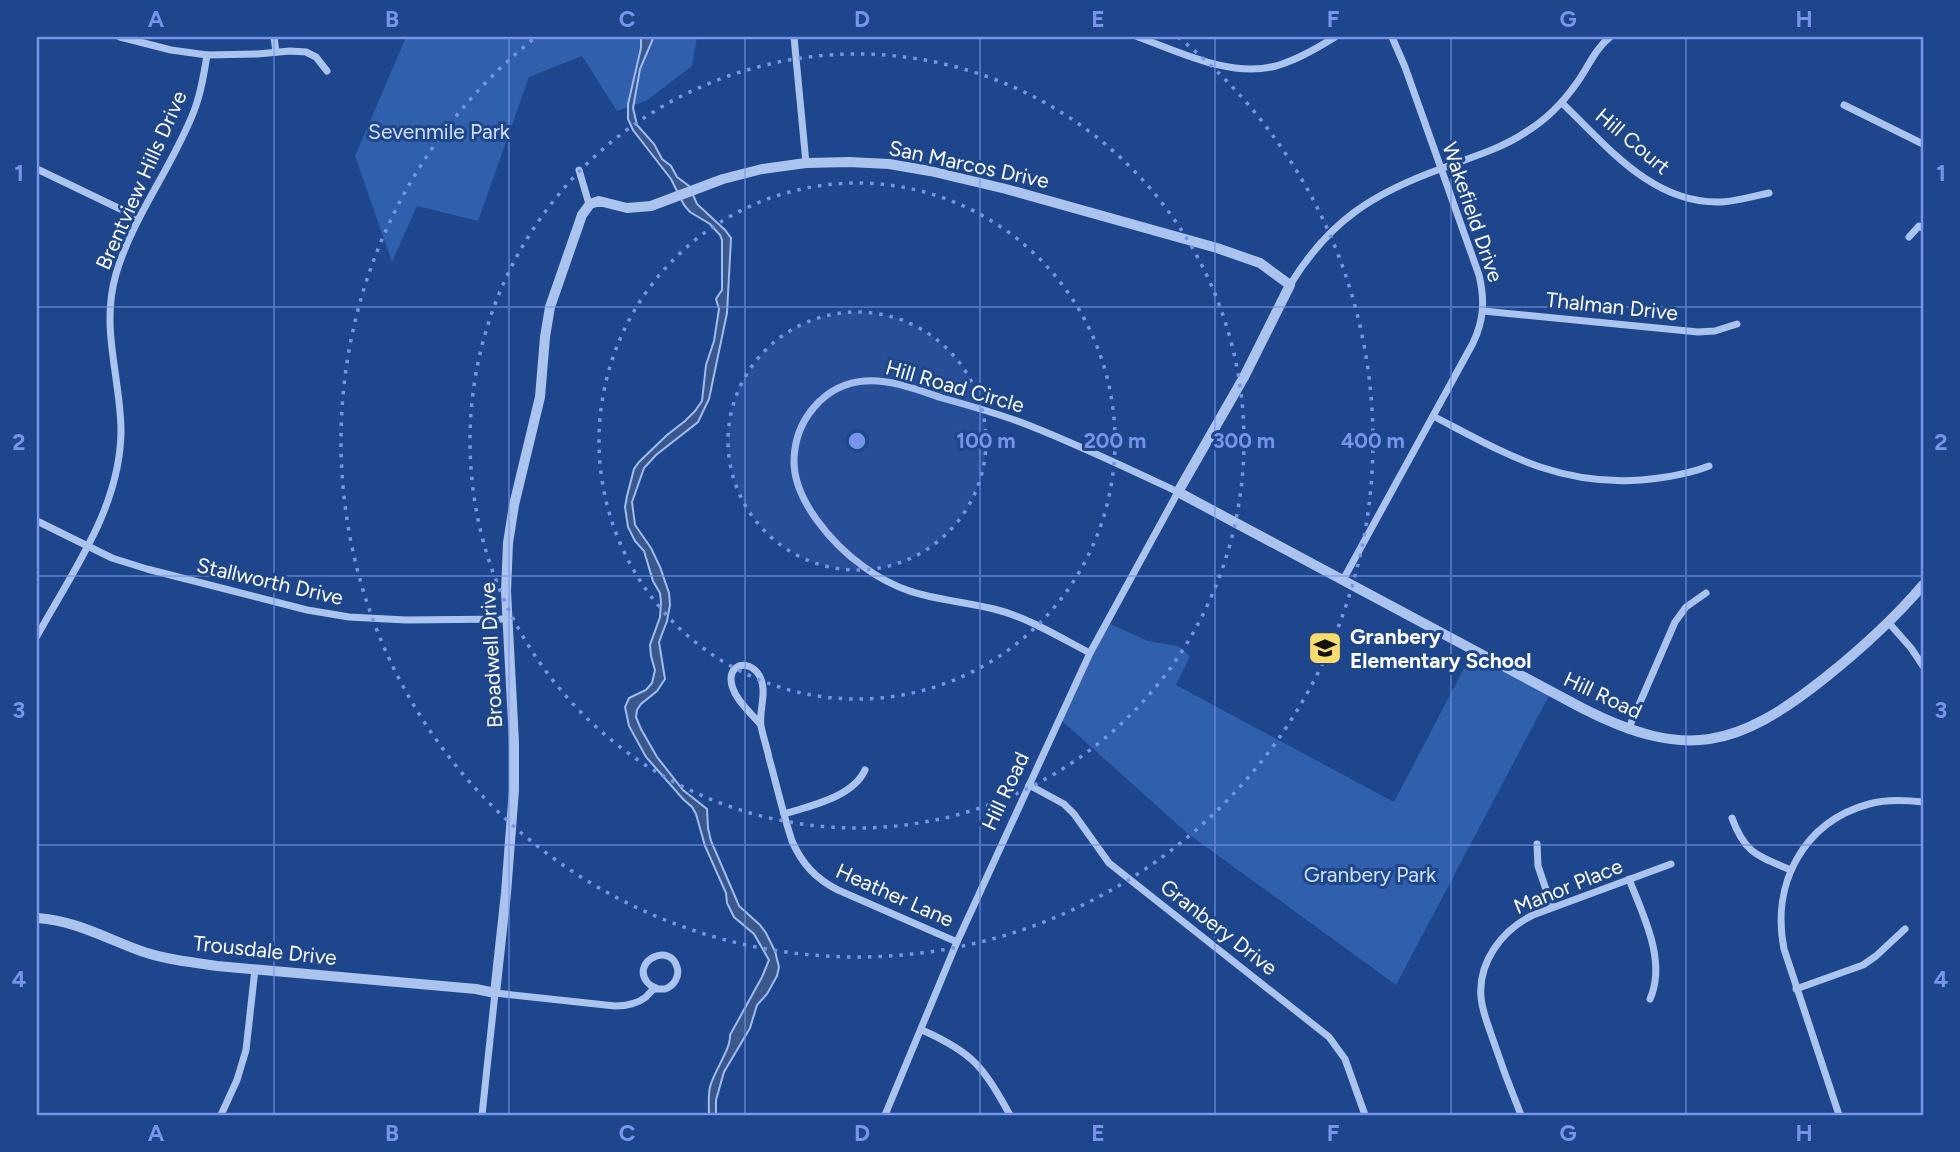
<svg xmlns="http://www.w3.org/2000/svg" width="1960" height="1152" font-family="Figtree,sans-serif">
  <rect width="100%" height="100%" fill="#1d468d"/>
  <g fill="#305fab">
    <polygon points="406,37 697,37 692,66 646,101 617,111 582,56 529,77 478,221 417,206 392,262 355,156"/>
    <polygon points="1106,622 1148,641 1178,646 1190,656 1176,685 1394,802 1473,651 1551,692 1396,985 1187,833 1060,719"/>
  </g>
  <path fill="#3b588d" stroke="#9ebdef" stroke-width="2" d="M641,37H653L652,41L640,69L633,108L637,125L654,144L662,159L671,166L677,177L689,186L697,204L725,230L731,238L727,313L709,399L698,422L656,455L644,468L632,502L635,525L651,548L660,567L669,593L670,605L667,621L659,642L665,679L657,691L641,704L637,710L636,717L641,729L657,757L683,790L707,809L708,828L711,841L737,901L739,906L760,925L766,933L775,951L779,967L777,976L767,994L757,1005L750,1028L724,1072L716,1100V1115H709C709,1106 708,1096 710,1087C714,1071 731,1049 730,1035L762,977L769,960L754,934L734,917L727,903L726,893L705,846L696,814L692,807L683,799L646,757L629,726L625,707L629,698L646,690L652,683L655,670L651,656L650,645L660,617L661,602L660,593L653,581L644,551L635,541L628,527L625,507L627,496L634,469L639,462L667,435L685,421L695,411L702,401L706,365L714,341L719,309L716,299L722,290V240L720,235L710,224L690,212L684,205L671,179L633,130L628,119V104L641,48Z"/>
  <g fill="none" stroke-linecap="round" stroke-linejoin="round">
    <g stroke="#aac4ed" stroke-width="7">
      <polyline points="120,37 171,50 207,55 257,54 290,51 306,52 316,57 327,71"/>
      <polyline points="274,37 276,52"/>
      <polyline points="794,37 806,163"/>
      <path d="M1138,37C1180,52 1230,78 1276,66C1297,60 1316,49 1335,37"/>
      <path d="M1562,103C1607,146 1653,205 1722,202C1738,201 1754,196 1769,193"/>
      <polyline points="1844,105 1923,144"/>
      <polyline points="37,169 139,218"/>
      <polyline points="579,170 589,204"/>
      <polyline points="1909,237 1919,226 1923,228"/>
      <path d="M1290,285C1329,221 1373,193 1443,168C1471,157 1501,149 1526,132C1547,119 1562,104 1576,84C1588,68 1594,50 1610,37"/>
      <polyline points="1483,311 1698,332 1715,331 1737,324"/>
      <path d="M1433,416C1504,453 1557,486 1641,480C1664,478 1686,475 1709,466"/>
      <polyline points="37,521 112,558 147,569 307,610 349,617 406,620 507,619"/>
      <path d="M1343,580L1473,343C1484,320 1485,300 1479,275L1405,67L1392,37"/>
      <polyline points="1888,622 1911,648 1923,666"/>
      <path d="M37,636C72,572 120,508 121,432C121,378 100,329 116,274C133,216 172,168 194,111C201,93 204,74 207,55"/>
      <path d="M760,724C750,712 731,696 731,679C731,659 761,660 763,689C764,701 759,714 761,726C763,737 767,747 769,758C777,786 783,814 792,841C802,864 816,879 838,890L957,942"/>
      <polyline points="1628,730 1675,622 1686,607 1706,593"/>
      <polyline points="1029,785 1064,804 1074,814 1109,863 1329,1037 1345,1059 1365,1115"/>
      <path d="M784,814C810,806 853,797 865,770"/>
      <path d="M1732,818C1745,854 1758,856 1791,870"/>
      <polyline points="1537,844 1538,866 1552,907"/>
      <path d="M1629,879C1643,915 1667,961 1650,999"/>
      <polyline points="1796,989 1863,965 1876,956 1905,929"/>
      <path d="M922,1030C974,1053 983,1067 1010,1115"/>
      <polyline points="221,1115 237,1080 246,1050 255,969"/>
      <path d="M482,1115L495,993L615,1006C627,1006 637,1004 646,997C649,994 651,991 654,989C655,989 664,989 665,989C674,986 680,976 677,967C670,942 631,961 647,982C650,986 651,986 656,988"/>
      <path d="M885,1115L957,942L1090,653L1178,492C1129,469 1079,445 1028,425C1000,414 971,406 942,398C918,390 891,379 865,381C824,384 795,420 794,460C793,500 833,545 864,567C909,600 943,597 994,609C1027,617 1059,637 1090,653"/>
      <path d="M1521,1115C1510,1088 1500,1061 1491,1034C1487,1022 1482,1010 1481,997C1478,962 1502,930 1533,915L1671,864"/>
      <path d="M1839,1115L1784,949C1771,884 1803,822 1869,804C1886,799 1905,800 1923,802"/>
    </g>
    <path stroke="#aac4ed" stroke-width="10" d="M37,918C77,921 105,938 141,951C166,960 192,962 217,966L476,989L495,993L506,893L514,790V742L506,591L508,543L514,505L540,397L545,337L550,307L582,215L590,204L599,201L627,208L651,206L723,179L762,169L806,163L849,162L889,164L930,171L1006,189L1217,248L1260,263L1290,285L1244,377L1178,492L1582,708C1686,761 1737,748 1826,677C1861,649 1894,619 1923,585"/>
  </g>
  <path fill="none" stroke="#7795e8" stroke-width="2" stroke-opacity="0.55" d="M274,37V1115M509,37V1115M745,37V1115M980,37V1115M1215,37V1115M1451,37V1115M1686,37V1115M37,307H1923M37,576H1923M37,845H1923"/>
  <circle cx="857" cy="441" r="129" fill="#7795e8" fill-opacity=".12"/>
  <g fill="none" stroke="#7795e8" stroke-width="3.5" stroke-dasharray="3.5 7">
    <circle cx="857" cy="441" r="129"/>
    <circle cx="857" cy="441" r="258"/>
    <circle cx="857" cy="441" r="387"/>
    <path d="M1178 37A516 516 0 1 1 536 37"/>
  </g>
  <defs>
    <g id="school-square" transform="scale(1.75)"><rect x="-9" y="-9" width="18" height="18" rx="4" fill="#fcdc69" stroke="#1d468d"/><path d="M0-5L7-2L0 1L-7-2ZM-4 1L0 2.5L4 1V4Q0 6-4 4Z" fill="#111"/></g>
  </defs>
  <g fill-rule="evenodd">
    <use href="#school-square" x="1325" y="648"/>
  </g>
  <g text-anchor="middle" dominant-baseline="central" stroke-width="6" stroke-linejoin="round" paint-order="stroke">
    <g font-size="21" fill="#d0e0f9" stroke="#1d468d">
      <text x="439" y="131">Sevenmile Park</text>
      <text x="1370" y="874">Granbery Park</text>
    </g>
    <g font-size="21" fill="#fff" stroke="#1d468d">
      <text transform="translate(1633 141) rotate(40)">Hill Court</text>
      <text transform="translate(969 164) rotate(12)">San Marcos Drive</text>
      <text transform="translate(141 180) rotate(-66)">Brentview Hills Drive</text>
      <text transform="translate(1473 212) rotate(71)">Wakefield Drive</text>
      <text transform="translate(1612 306) rotate(6)">Thalman Drive</text>
      <text transform="translate(955 386) rotate(16)">Hill Road Circle</text>
      <text transform="translate(270 581) rotate(13)">Stallworth Drive</text>
      <text transform="translate(491 655) rotate(-93)">Broadwell Drive</text>
      <text transform="translate(1603 695) rotate(25)">Hill Road</text>
      <text transform="translate(1005 791) rotate(-65)">Hill Road</text>
      <text transform="translate(1568 886) rotate(-22)">Manor Place</text>
      <text transform="translate(895 895) rotate(24)">Heather Lane</text>
      <text transform="translate(1219 927) rotate(38)">Granbery Drive</text>
      <text transform="translate(265 950) rotate(6)">Trousdale Drive</text>
    </g>
    <g font-size="21" font-weight="bold" fill="#fff" stroke="#1d468d" text-anchor="start">
      <text x="1350" y="636">Granbery<tspan x="1350" dy="24">Elementary School</tspan></text>
    </g>
  </g>
  <circle cx="857" cy="441" r="10" fill="#7795e8" stroke="#1d468d" stroke-width="3.5"/>
  <g font-size="21" text-anchor="middle" font-weight="bold" fill="#7795e8" stroke="#1d468d" stroke-width="6" stroke-linejoin="round" paint-order="stroke">
    <text x="986" y="448">100 m</text>
    <text x="1115" y="448">200 m</text>
    <text x="1244" y="448">300 m</text>
    <text x="1373" y="448">400 m</text>
  </g>
  <rect width="1960" height="1152" fill="none" stroke="#1d468d" stroke-width="77"/>
  <rect x="38" y="38" width="1884" height="1076" fill="none" stroke="#7795e8" stroke-width="2.5"/>
  <g font-size="23" text-anchor="middle" font-weight="bold" fill="#7795e8">
    <text x="156" y="27">A</text>
    <text x="392" y="27">B</text>
    <text x="627" y="27">C</text>
    <text x="862" y="27">D</text>
    <text x="1098" y="27">E</text>
    <text x="1333" y="27">F</text>
    <text x="1568" y="27">G</text>
    <text x="1804" y="27">H</text>
    <text x="19" y="181">1</text>
    <text x="1941" y="181">1</text>
    <text x="19" y="450">2</text>
    <text x="1941" y="450">2</text>
    <text x="19" y="718">3</text>
    <text x="1941" y="718">3</text>
    <text x="19" y="987">4</text>
    <text x="1941" y="987">4</text>
    <text x="156" y="1141">A</text>
    <text x="392" y="1141">B</text>
    <text x="627" y="1141">C</text>
    <text x="862" y="1141">D</text>
    <text x="1098" y="1141">E</text>
    <text x="1333" y="1141">F</text>
    <text x="1568" y="1141">G</text>
    <text x="1804" y="1141">H</text>
  </g>
</svg>
